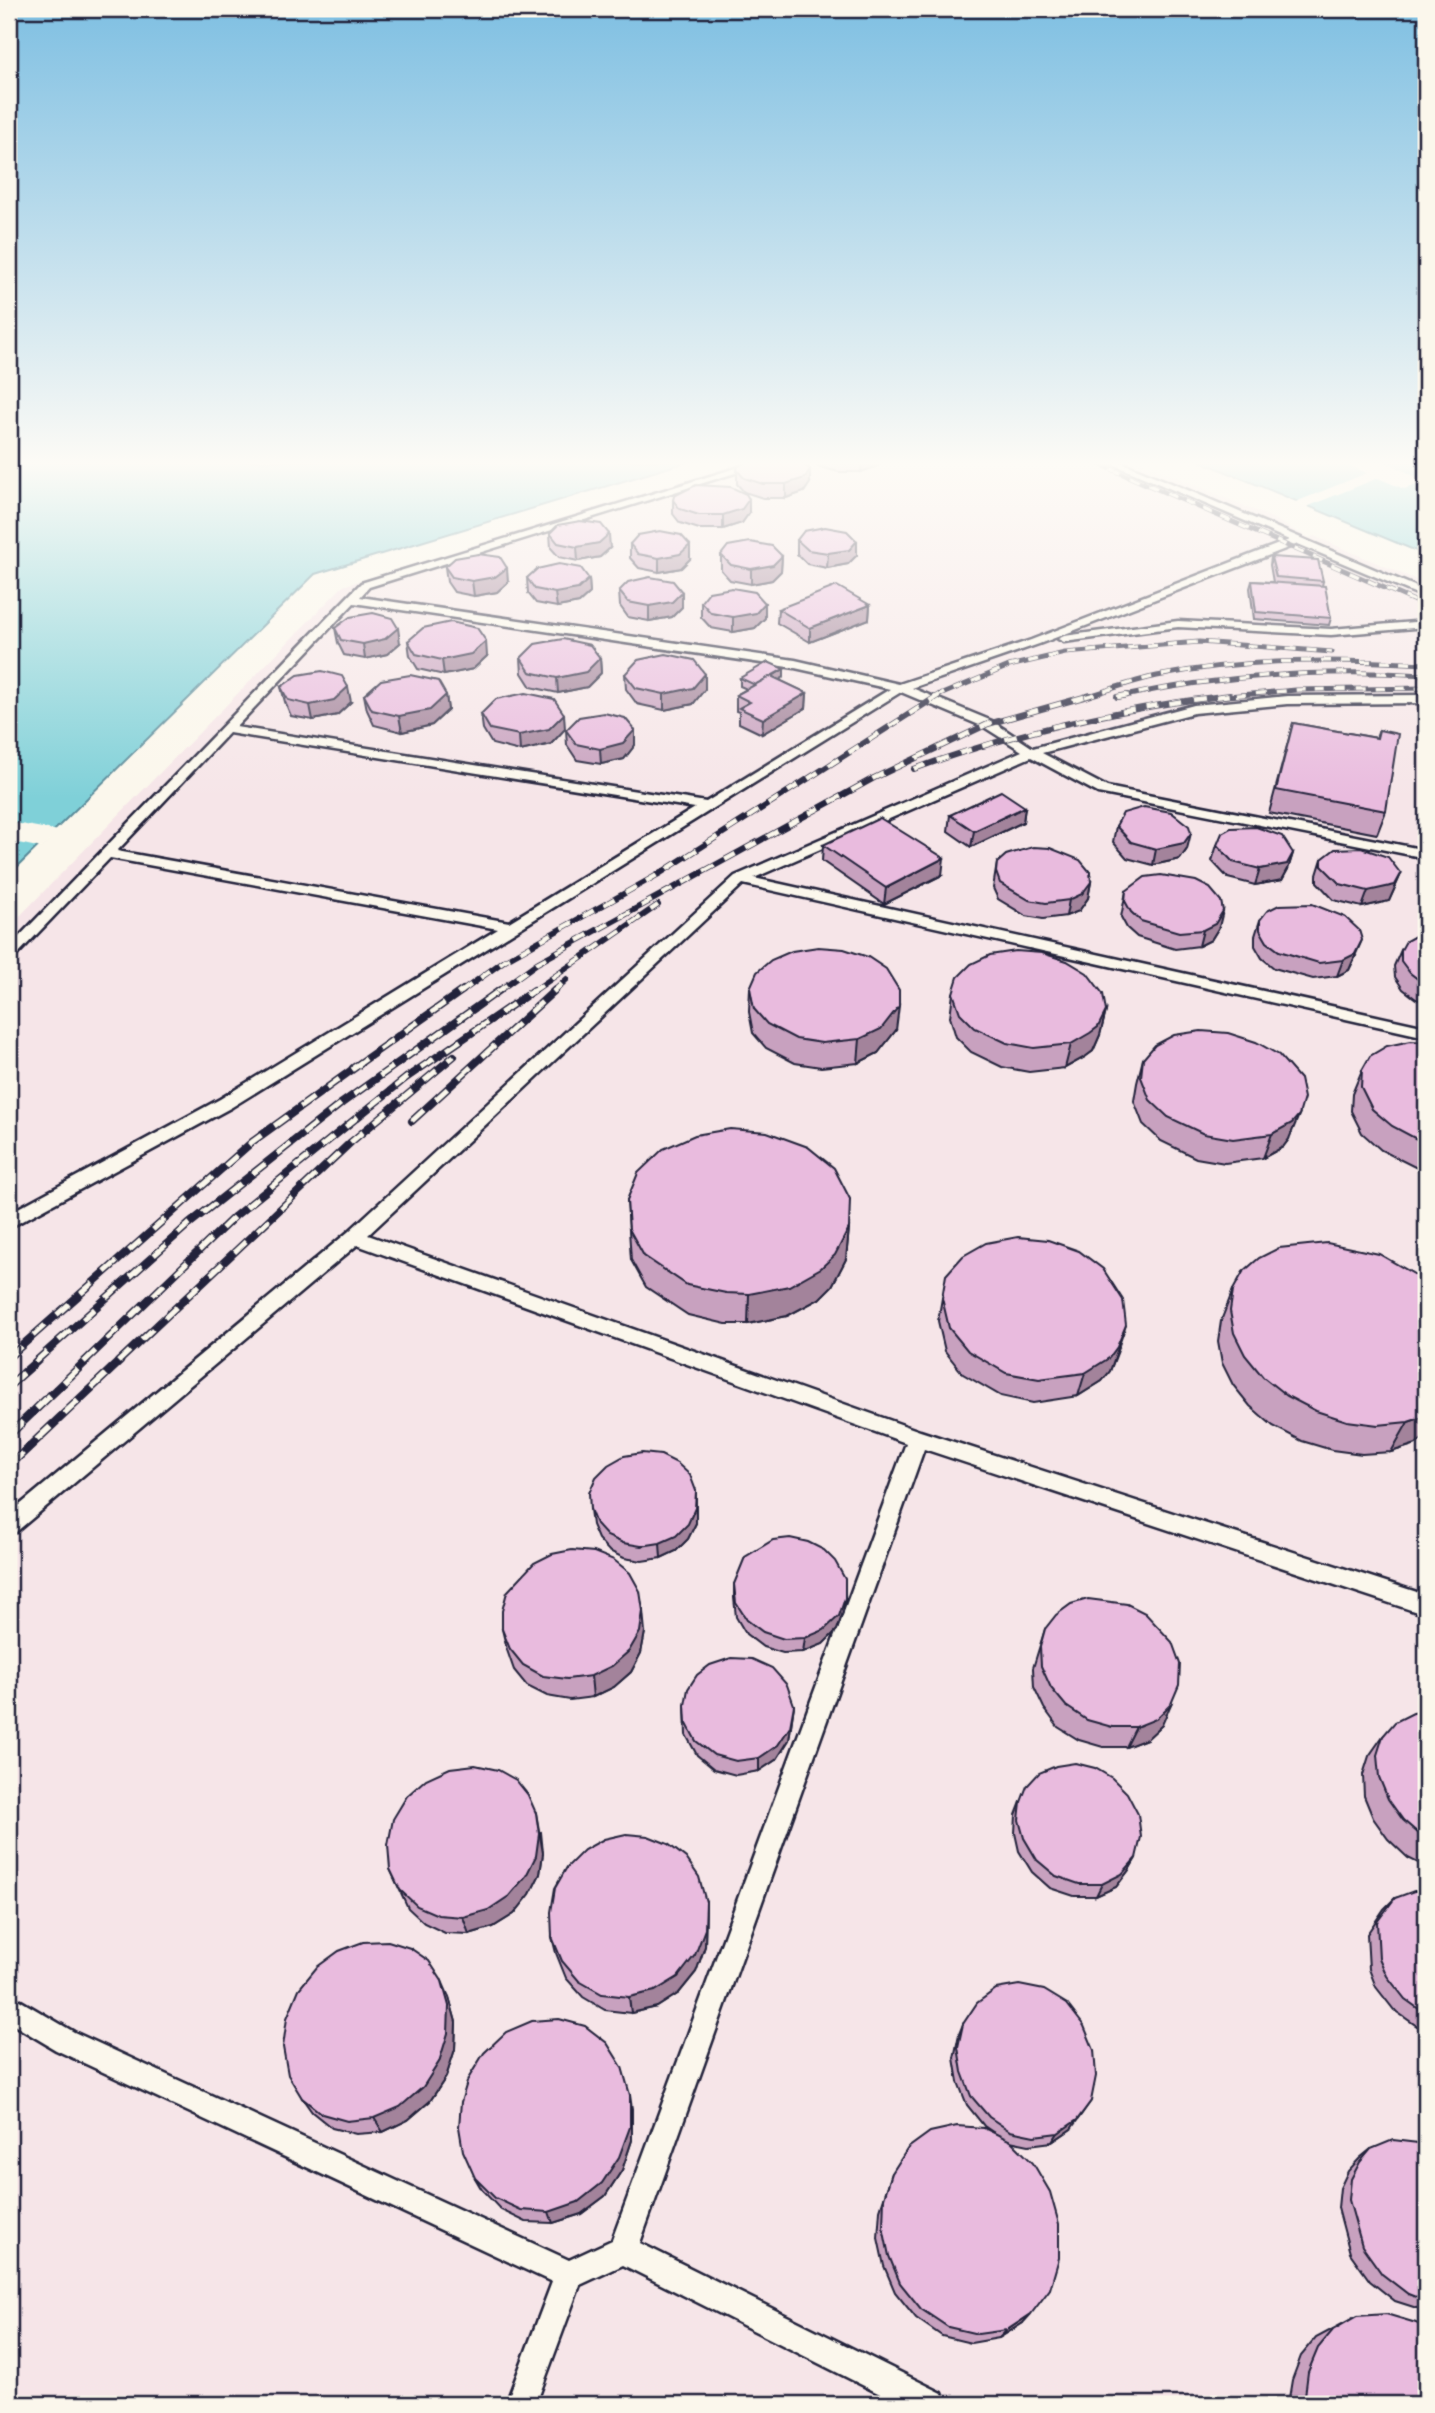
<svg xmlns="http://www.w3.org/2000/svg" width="1435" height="2413" font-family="Kalam,sans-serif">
  <rect width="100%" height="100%" fill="#fbf7ec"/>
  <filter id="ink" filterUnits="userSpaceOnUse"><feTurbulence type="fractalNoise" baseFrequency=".0143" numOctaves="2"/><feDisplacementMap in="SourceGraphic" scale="14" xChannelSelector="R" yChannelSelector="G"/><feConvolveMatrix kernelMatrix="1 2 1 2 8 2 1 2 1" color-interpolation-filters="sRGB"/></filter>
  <g filter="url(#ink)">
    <polygon fill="#f6e5e8" points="745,461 1139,461 1270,517 1309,538 1314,536 1426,584 1426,2404 9,2404 9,927 343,586"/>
    <g fill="#7fd0d8" stroke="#5a8a99" stroke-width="2">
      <polygon points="9,461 690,461 315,574 9,875"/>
      <polygon points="1200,461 1426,461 1426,555"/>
    </g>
    <g fill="#fbf7ec">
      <polygon points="1340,461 1385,461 1426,482 1404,489 1378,478 1304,508 1293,503 1367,473"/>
      <polygon points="15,823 59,831 42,848 9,841 9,824"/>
    </g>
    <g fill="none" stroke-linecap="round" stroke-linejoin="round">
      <g stroke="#22223b" stroke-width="5">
        <g id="lane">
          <path d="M759,461H774L369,587L360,597L795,660L899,684L1031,640L1289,540L1106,461H1119L1426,591V598L1298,544L1039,644L912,688L992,721L1033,748L1194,705L1287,696L1426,695V703L1287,704L1194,713L1042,753L1107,787L1426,850V858L1098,793L1031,757L754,878L1426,1027V1037L743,884L368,1235L920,1431L1426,1595V1615L924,1449L640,2243L942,2393L946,2404H900L623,2265L580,2285L536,2404H506L552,2282L56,2050L9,2022V1994L74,2032L569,2260L612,2240L906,1443L357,1245L16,1532L9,1535V1514L348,1232L735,876L1022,751L984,727L901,692L232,1107L9,1228V1213L220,1099L498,929L110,858L14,958L9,960V947L361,583ZM354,603L795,668L890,689L706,802L236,727ZM229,733L695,808L509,922L117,851Z"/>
          <polygon points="1178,621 1331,629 1426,621 1426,627 1331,635 1178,627 1064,642 1058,639 1064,636"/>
        </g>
      </g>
      <use href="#lane" fill="#fbf7ec" fill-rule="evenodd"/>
      <g stroke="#22223b" stroke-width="5">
        <g id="rail-far3">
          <polyline points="1093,461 1426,606"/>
          <polyline points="935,697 1009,666 1065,653 1199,642 1332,652"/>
          <path d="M1085,697C1109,690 1133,681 1157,676C1245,658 1337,659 1426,664"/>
          <path d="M1119,697C1221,675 1322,669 1426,675"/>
          <polyline points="1216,697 1296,690 1426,688"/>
        </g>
      </g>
      <g stroke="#22223b" stroke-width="6">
        <g id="rail-far2">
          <polyline points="1117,697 1127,695"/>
          <path d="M914,769C1018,731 1121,708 1230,695"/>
          <polyline points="461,992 505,960 659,874 939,695"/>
          <polyline points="497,992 537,963 874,778 988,724 1091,695"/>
          <polyline points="532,992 658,905"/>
          <polyline points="553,992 567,979"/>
        </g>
      </g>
      <g stroke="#22223b" stroke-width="8">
        <g id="rail-far1">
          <polyline points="353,1068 463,990"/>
          <polyline points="412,1121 555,990"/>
          <polyline points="9,1357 252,1142 360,1064"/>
          <polyline points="35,1362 189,1224 342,1103 500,990"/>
          <polyline points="84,1362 235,1216 406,1078 534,990"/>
          <polyline points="118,1362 351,1142 454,1056"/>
        </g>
      </g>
      <g stroke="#22223b" stroke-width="9">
        <g id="rail">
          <polyline points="9,1386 37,1361"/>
          <polyline points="9,1435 86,1361"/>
          <polyline points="9,1466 120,1361"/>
        </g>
      </g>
      <use href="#rail-far3" stroke="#fbf7ec" stroke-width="3.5" stroke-dasharray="10" stroke-linecap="butt"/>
      <use href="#rail-far2" stroke="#fbf7ec" stroke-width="4.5" stroke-dasharray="12" stroke-linecap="butt"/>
      <use href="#rail-far1" stroke="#fbf7ec" stroke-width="5" stroke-dasharray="16" stroke-linecap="butt"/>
      <use href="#rail" stroke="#fbf7ec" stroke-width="6" stroke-dasharray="19" stroke-linecap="butt"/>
    </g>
    <g fill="#c8a1bf" stroke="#22223b" stroke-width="2">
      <polygon points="814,461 882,461 878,466 861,472 839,472 820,467"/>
      <polygon points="737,470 810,483 804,492 786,498 763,498 744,492 737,484"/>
      <polygon points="673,500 749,513 742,523 723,529 699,529 680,523 673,514"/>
      <polygon points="550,533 610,548 600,557 578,561 559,557 551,548"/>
      <polygon points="797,540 857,541 857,555 848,564 827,568 807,564 797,554"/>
      <polygon points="630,544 690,559 681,568 659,572 639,568 630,558"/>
      <polygon points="721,555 782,556 781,571 772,580 751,584 730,580 721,570"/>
      <polygon points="1271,557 1323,581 1322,586 1331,618 1329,625 1254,619 1250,588 1252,581 1273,582 1270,565"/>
      <polygon points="445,567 508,582 497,592 474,596 454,592 447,582"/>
      <polygon points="527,578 589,579 590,593 579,603 557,607 536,603 528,593"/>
      <polygon points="619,591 682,592 682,607 672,617 649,621 628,617 620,606"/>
      <polygon points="701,602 765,603 765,618 755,628 733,632 711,628 701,617"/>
      <polygon points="870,605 869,619 810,642 777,623 778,609"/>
      <polygon points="335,628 400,643 387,654 365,659 344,655 338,643"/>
      <polygon points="408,641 487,656 473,669 444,675 418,669 410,656"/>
      <polygon points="521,658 600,658 601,673 587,687 558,693 531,687 522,673"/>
      <polygon points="784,669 784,677 779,680 807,693 806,708 762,734 739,723 739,712 736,711 736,695 747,689 740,686 740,678"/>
      <polygon points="625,674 705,674 705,689 693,704 664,710 637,704 626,689"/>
      <polygon points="281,687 351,702 337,715 313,720 291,716 285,702"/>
      <polygon points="364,695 446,695 448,710 432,725 402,732 374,725 367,710"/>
      <polygon points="481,714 565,729 551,744 520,751 492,744 483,729"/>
      <polygon points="1293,723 1376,738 1379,730 1386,811 1377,834 1269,813"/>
      <polygon points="566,730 635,730 635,745 624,759 601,764 577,760 567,745"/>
      <polygon points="1025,807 1023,822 971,847 948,831 950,815"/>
      <polygon points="1116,826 1187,849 1180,859 1153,865 1127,858 1113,842"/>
      <polygon points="823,845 942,875 884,904 822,861"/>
      <polygon points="1217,845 1293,853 1288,869 1282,880 1255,885 1228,878 1212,861"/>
      <polygon points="1322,859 1401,874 1389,901 1362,907 1334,900 1317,882 1317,875"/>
      <polygon points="997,863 1091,882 1088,898 1079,911 1066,916 1043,919 1026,916 998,899 993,888"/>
      <polygon points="1126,891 1219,927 1211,940 1199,946 1175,949 1137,937 1127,928 1121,917"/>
      <polygon points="1260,920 1356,956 1349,970 1337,976 1313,979 1274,968 1262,958 1255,946 1255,936"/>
      <polygon points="1426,933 1426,1002 1416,999 1403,989 1395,977 1394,966 1401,950"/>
      <polygon points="750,988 896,1030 878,1053 858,1063 821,1067 795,1063 766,1048 753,1033 749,1012"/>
      <polygon points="953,993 1106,1011 1100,1035 1093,1051 1085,1057 1065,1068 1029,1072 1002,1067 971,1052 956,1037 950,1017"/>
      <polygon points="1426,1042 1426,1170 1417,1168 1381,1150 1362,1133 1351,1111 1352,1094 1362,1070"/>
      <polygon points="1143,1059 1289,1139 1283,1147 1263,1158 1225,1163 1196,1158 1161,1141 1143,1124 1134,1101 1137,1083"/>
      <polygon points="627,1200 849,1228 846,1259 832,1286 819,1299 787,1316 748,1324 726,1324 688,1315 646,1287 631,1260"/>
      <polygon points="1426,1281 1426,1436 1416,1444 1391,1452 1362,1454 1332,1450 1302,1441 1273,1426 1250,1406 1233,1385 1222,1363 1218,1341 1221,1321 1233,1290"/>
      <polygon points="942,1298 1119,1348 1110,1371 1102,1381 1078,1396 1033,1403 1001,1396 963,1374 945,1351 938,1321"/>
      <polygon points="696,1491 696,1523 688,1539 676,1551 661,1558 642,1561 624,1558 609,1551 598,1539 592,1525 590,1509"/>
      <polygon points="734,1584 845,1598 843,1612 837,1630 823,1644 803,1652 783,1653 763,1647 746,1634 736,1617 734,1598"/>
      <polygon points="502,1629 645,1632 641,1653 631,1672 614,1687 593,1697 570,1700 547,1696 527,1686 514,1670 507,1650"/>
      <polygon points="1045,1629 1162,1725 1147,1739 1126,1747 1103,1747 1079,1740 1058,1727 1044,1708 1034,1687 1033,1668"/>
      <polygon points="685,1705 794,1705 789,1740 777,1759 759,1771 736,1775 714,1769 697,1755 686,1735"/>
      <polygon points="1426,1711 1426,1867 1408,1858 1388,1839 1373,1818 1364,1796 1363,1775 1369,1756 1383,1736"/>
      <polygon points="1021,1802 1136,1858 1129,1870 1116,1887 1096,1896 1074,1896 1050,1888 1032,1872 1019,1851 1015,1833 1016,1815"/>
      <polygon points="541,1832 543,1853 540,1874 530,1894 514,1914 493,1927 469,1934 445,1933 424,1923 408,1908 390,1869"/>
      <polygon points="1426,1891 1426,2029 1417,2026 1394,2010 1376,1987 1369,1969 1367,1934 1384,1909 1395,1898"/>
      <polygon points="706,1902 705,1946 696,1972 679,1993 657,2007 631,2013 605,2010 583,1997 566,1978 556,1953 552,1937"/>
      <polygon points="449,1997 456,2022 455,2049 446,2077 430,2101 408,2120 383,2132 356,2134 332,2128 312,2112 302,2098"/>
      <polygon points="963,2024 1071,2129 1052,2142 1029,2145 1010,2141 1023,2323 999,2338 971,2343 942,2336 916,2318 895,2292 884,2266 878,2238 880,2210 892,2173 997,2135 984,2126 967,2105 958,2082 954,2058 959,2034"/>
      <polygon points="632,2109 632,2140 622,2170 605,2196 581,2214 553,2223 526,2222 501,2210 482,2190 475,2178"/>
      <polygon points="1426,2147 1426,2310 1423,2310 1395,2301 1370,2281 1350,2253 1338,2208 1340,2188 1348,2171 1360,2158 1371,2149"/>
      <polygon points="1357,2316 1426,2404 1288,2404 1292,2380 1301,2356 1316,2338"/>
    </g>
    <g fill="#a3839b" stroke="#22223b" stroke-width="2">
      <polygon points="862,461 882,461 878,466 861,472"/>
      <polygon points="810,469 810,483 804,492 786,498 786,484"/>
      <polygon points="749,499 749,513 742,523 723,529 723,515"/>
      <polygon points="609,534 610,548 600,557 578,561 577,547"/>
      <polygon points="857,541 857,555 848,564 827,568 828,553"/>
      <polygon points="690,545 690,559 681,568 659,572 659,558"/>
      <polygon points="782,556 781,571 772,580 751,584 751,569"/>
      <polygon points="507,568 508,582 497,592 474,596 472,581"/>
      <polygon points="589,579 590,593 579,603 557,607 555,593"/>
      <polygon points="682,592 682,607 672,617 649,621 649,606"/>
      <polygon points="765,603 765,618 755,628 733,632 733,617"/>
      <polygon points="870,605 869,619 810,642 810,628"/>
      <polygon points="398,628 400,643 387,654 365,659 363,644"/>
      <polygon points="486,641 487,656 473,669 444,675 442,660"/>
      <polygon points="600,658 601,673 587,687 558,693 557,678"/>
      <polygon points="784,669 784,677 757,693 757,686"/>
      <polygon points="705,674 705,689 693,704 664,710 664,694"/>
      <polygon points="348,687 351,702 337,715 313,720 310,705"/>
      <polygon points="807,693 806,708 762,734 763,719"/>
      <polygon points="446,695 448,710 432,725 402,732 399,716"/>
      <polygon points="564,714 565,729 551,744 520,751 519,735"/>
      <polygon points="635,730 635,745 624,759 601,764 600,749"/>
      <polygon points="1025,807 1023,822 971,847 974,831"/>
      <polygon points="1191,833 1187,849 1180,859 1153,865 1156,849"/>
      <polygon points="1293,853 1288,869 1282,880 1255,885 1260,869"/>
      <polygon points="944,858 942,875 884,904 886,888"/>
      <polygon points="1401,874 1389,901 1362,907 1368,891"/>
      <polygon points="1091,882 1088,898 1079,911 1066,916 1069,900"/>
      <polygon points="1223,911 1219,927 1211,940 1199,946 1203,930"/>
      <polygon points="1362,940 1349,970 1337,976 1343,960"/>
      <polygon points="899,1006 896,1030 878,1053 858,1063 860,1039"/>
      <polygon points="1106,1011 1100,1035 1093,1051 1085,1057 1065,1068 1071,1044"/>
      <polygon points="1299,1115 1289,1139 1283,1147 1263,1158 1272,1134"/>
      <polygon points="849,1228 846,1259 832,1286 819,1299 787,1316 748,1324 749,1294"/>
      <polygon points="1126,1325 1110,1371 1102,1381 1078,1396 1085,1373"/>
      <polygon points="1426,1416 1426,1436 1416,1444 1391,1452 1408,1422"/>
      <polygon points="696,1491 696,1523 688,1539 676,1551 661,1558 660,1543"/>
      <polygon points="845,1598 843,1612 837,1630 823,1644 803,1652 805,1638"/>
      <polygon points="643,1611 645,1632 641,1653 631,1672 614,1687 593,1697 591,1676"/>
      <polygon points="1171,1704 1162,1725 1147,1739 1126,1747 1136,1727"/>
      <polygon points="794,1705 789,1740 777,1759 759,1771 759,1758"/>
      <polygon points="536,1813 543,1853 540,1874 530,1894 514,1914 493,1927 469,1934 463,1917"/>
      <polygon points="1136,1858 1129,1870 1116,1887 1096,1896 1102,1884"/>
      <polygon points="706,1902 705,1946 696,1972 679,1993 657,2007 631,2013 629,1997"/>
      <polygon points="442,1981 449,1997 456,2022 455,2049 446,2077 430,2101 408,2120 383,2132 374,2118"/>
      <polygon points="630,2095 632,2109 632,2140 622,2170 605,2196 581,2214 553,2223 549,2212"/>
      <polygon points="1091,2101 1071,2129 1052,2142 1058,2133"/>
      <polygon points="1031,2314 1023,2323 999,2338 1007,2330"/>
    </g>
    <g fill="#e9bbde" stroke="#22223b" stroke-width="2">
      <polygon points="748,461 798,461 810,469 805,478 786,484 763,484 744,478 737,470 738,466"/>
      <polygon points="696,485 731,487 746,494 749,499 742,509 723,515 699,515 680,509 673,500 674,496"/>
      <polygon points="580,521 601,524 609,534 599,543 577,547 558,543 550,533 558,525"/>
      <polygon points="825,527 847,531 857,541 849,550 828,553 808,550 797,540 804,531"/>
      <polygon points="660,531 681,535 690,545 680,554 659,558 638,554 630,544 638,535"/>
      <polygon points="750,542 772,546 782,556 773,565 751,569 731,565 721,555 728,546"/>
      <polygon points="478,554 500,557 507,568 495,577 472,581 452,577 445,567 455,558"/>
      <polygon points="1271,557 1318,560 1323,581 1276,577"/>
      <polygon points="559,564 581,568 589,579 578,589 555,593 535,589 527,578 537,569"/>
      <polygon points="650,577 673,581 682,592 672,602 649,606 628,602 619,591 628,582"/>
      <polygon points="1252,581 1325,586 1331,618 1256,612"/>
      <polygon points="837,586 870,605 810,628 778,609"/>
      <polygon points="732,588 755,592 765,603 756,613 733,617 711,613 701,602 709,592"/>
      <polygon points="373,613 392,618 398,628 385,639 363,644 341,640 335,628 350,617"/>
      <polygon points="451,622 477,628 486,641 471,654 442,660 416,654 408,641 423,628"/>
      <polygon points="563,639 590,645 600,658 586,672 557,678 530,672 521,658 535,644"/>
      <polygon points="666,654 694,660 705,674 693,688 664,694 636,688 625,674 638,660"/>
      <polygon points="768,662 784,669 755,685 740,678"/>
      <polygon points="322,671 342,676 348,687 334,700 310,705 288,700 281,687 298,675"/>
      <polygon points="410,675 438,681 446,695 430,710 399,716 372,710 364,695 381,680"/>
      <polygon points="771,676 807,693 763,719 739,708 750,702 736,695"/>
      <polygon points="526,693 554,699 564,714 549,729 519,735 490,729 481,714 496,699"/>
      <polygon points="604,713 625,718 635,730 623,743 600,749 576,744 566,730 579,717"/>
      <polygon points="1293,723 1377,738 1379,730 1398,734 1386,811 1276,790"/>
      <polygon points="1001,791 1025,807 974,831 950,815"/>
      <polygon points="1144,807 1171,812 1189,826 1191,833 1184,843 1156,849 1131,842 1116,826 1123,813"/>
      <polygon points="880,818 944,858 886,888 823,845"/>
      <polygon points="1256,827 1282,836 1293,853 1287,864 1260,869 1233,862 1217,845 1222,833 1231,828"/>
      <polygon points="1033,847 1050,848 1080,860 1090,872 1091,882 1082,894 1069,900 1046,903 1029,900 1000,883 996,872 997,863 1006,855"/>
      <polygon points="1361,848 1388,857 1401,874 1395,885 1368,891 1340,884 1322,866 1322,859 1335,849"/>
      <polygon points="1161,875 1196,881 1210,888 1221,901 1223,911 1215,924 1203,930 1179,932 1141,921 1131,912 1125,901 1126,891 1145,877"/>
      <polygon points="1312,904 1345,917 1359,930 1362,940 1355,954 1343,960 1319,963 1279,951 1267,942 1260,930 1260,920 1267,911 1279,905"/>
      <polygon points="1426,933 1426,984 1423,983 1410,973 1401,961 1401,950 1406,941 1417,935"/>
      <polygon points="818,947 844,949 868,957 886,969 899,990 899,1006 881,1029 860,1039 822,1043 796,1039 767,1024 754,1009 750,988 757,972 771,960 792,951"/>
      <polygon points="1016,951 1042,953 1067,961 1087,973 1103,994 1106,1011 1098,1027 1090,1033 1071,1044 1034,1048 1007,1043 975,1028 960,1013 953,993 958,977 971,964 990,955"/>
      <polygon points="1201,1031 1228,1033 1256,1042 1279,1055 1300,1079 1304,1098 1299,1115 1292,1123 1272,1134 1233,1139 1204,1134 1168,1117 1150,1100 1141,1077 1143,1059 1155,1045 1174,1035"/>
      <polygon points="1411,1041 1426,1042 1426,1144 1392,1126 1372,1109 1361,1087 1362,1070 1370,1056 1387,1046"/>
      <polygon points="730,1129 767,1132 808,1147 834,1168 850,1199 849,1228 835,1255 821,1268 789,1286 749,1294 726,1293 687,1285 644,1256 629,1229 627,1200 638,1173 663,1149 695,1135"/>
      <polygon points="1018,1237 1048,1240 1079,1251 1103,1269 1123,1300 1126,1325 1117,1347 1109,1358 1085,1373 1039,1379 1006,1373 968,1351 949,1328 942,1298 946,1275 963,1256 986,1243"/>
      <polygon points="1327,1243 1379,1254 1426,1281 1426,1416 1408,1422 1378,1425 1347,1421 1316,1411 1287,1396 1263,1377 1245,1355 1234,1333 1230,1311 1233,1290 1243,1272 1259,1258 1279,1248"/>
      <polygon points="642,1453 661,1455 677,1463 690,1475 696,1491 695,1508 688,1524 676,1536 660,1543 641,1546 623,1543 607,1536 596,1524 590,1509 589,1493 596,1477 608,1465 624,1456"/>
      <polygon points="790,1538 808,1542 824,1550 835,1561 845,1579 845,1598 839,1616 824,1630 805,1638 784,1639 763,1632 747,1620 736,1603 734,1584 745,1557 773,1540"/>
      <polygon points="572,1550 594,1552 614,1560 630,1573 640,1591 643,1611 640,1632 629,1651 612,1666 591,1676 567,1679 543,1676 523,1665 510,1649 502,1629 502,1611 507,1592 534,1563 552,1554"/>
      <polygon points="1088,1599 1127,1604 1145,1613 1172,1642 1180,1664 1179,1685 1171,1704 1156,1719 1136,1727 1112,1727 1087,1720 1066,1706 1051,1688 1041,1666 1040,1647 1045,1629 1056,1615 1071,1604"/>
      <polygon points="731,1658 752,1659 772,1668 787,1685 794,1705 790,1727 778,1745 759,1758 736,1761 714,1755 696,1741 686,1722 685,1705 688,1689 697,1675 710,1665"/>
      <polygon points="1426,1711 1426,1840 1403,1820 1388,1799 1379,1777 1377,1755 1383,1736 1395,1722 1413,1713"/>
      <polygon points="1075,1763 1095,1768 1112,1778 1127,1793 1138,1814 1141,1837 1136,1858 1122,1874 1102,1884 1079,1884 1056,1876 1037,1860 1024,1838 1019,1820 1021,1802 1027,1786 1039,1773 1056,1766"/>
      <polygon points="475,1765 498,1770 516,1780 528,1795 536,1813 539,1834 536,1856 526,1876 509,1896 488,1910 463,1917 438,1915 417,1906 400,1890 390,1869 388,1845 393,1819 407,1796 426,1779 450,1768"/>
      <polygon points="626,1834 648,1836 668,1844 686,1858 699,1877 706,1902 705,1929 695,1955 678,1977 655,1991 629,1997 602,1994 579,1981 562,1961 552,1937 551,1912 555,1888 567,1867 584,1850 604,1839"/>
      <polygon points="1414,1891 1426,1891 1426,2014 1405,1999 1387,1976 1379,1958 1377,1922 1395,1898"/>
      <polygon points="388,1941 410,1948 429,1961 442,1981 449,2006 448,2033 439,2062 423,2087 400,2107 374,2118 347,2121 322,2114 302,2098 288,2075 283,2047 287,2018 299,1989 317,1967 339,1951 363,1942"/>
      <polygon points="1019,1985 1044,1990 1067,2004 1084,2026 1094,2050 1096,2076 1091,2101 1077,2120 1058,2133 1034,2136 1010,2131 989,2117 971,2096 962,2072 958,2047 963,2024 977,2003 996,1989"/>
      <polygon points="559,2019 585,2026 607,2043 622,2067 630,2095 630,2127 619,2157 602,2183 578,2202 549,2212 521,2210 495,2198 475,2178 463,2151 459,2127 461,2102 468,2079 484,2053 506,2032 532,2021"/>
      <polygon points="957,2126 984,2128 1011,2141 1033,2163 1050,2192 1059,2224 1059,2258 1050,2289 1031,2314 1007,2330 978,2334 948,2327 921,2309 900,2283 889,2256 883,2227 884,2198 892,2173 908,2148 930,2132"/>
      <polygon points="1393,2140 1418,2143 1426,2147 1426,2301 1408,2294 1382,2274 1362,2246 1349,2200 1351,2179 1360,2162 1371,2149"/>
      <polygon points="1386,2314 1416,2323 1426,2329 1426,2404 1304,2404 1308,2372 1318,2348 1333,2330 1357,2316"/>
    </g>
  </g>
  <linearGradient id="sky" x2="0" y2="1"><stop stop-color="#7ebfe2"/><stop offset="0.58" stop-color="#fdfbf6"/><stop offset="1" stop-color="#fdfbf6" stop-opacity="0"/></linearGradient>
  <rect width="1435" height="799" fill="url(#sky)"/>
  <rect width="1435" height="2413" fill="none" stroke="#fbf7ec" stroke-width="35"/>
  <rect x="18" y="18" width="1400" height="2378" fill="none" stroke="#22223b" stroke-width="2.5" filter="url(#ink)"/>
</svg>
